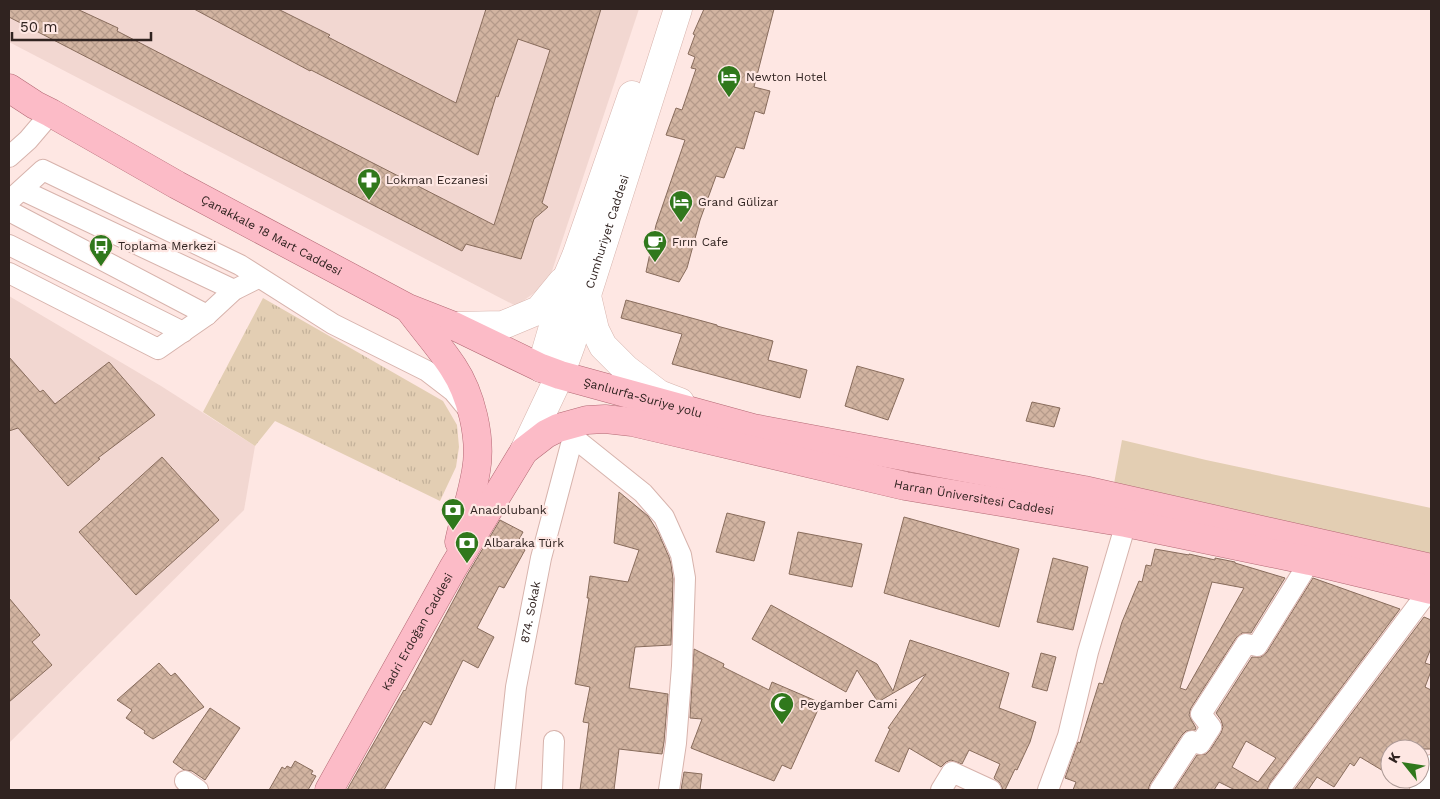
<svg xmlns="http://www.w3.org/2000/svg" width="1440" height="799" font-family="'Work Sans',sans-serif">
  <defs>
    <pattern id="park-tufts" width="24" height="20" patternUnits="userSpaceOnUse" patternTransform="scale(1.25)"><rect width="24" height="20" fill="#e3ceb3"/><path d="M3 7l-1-3M5 7V3M7 7l1-3M15 17l-1-3M17 17v-4M19 17l1-3" fill="none" stroke="#c3b19a"/></pattern>
    <pattern id="building-cross-hatch" width="8" height="8" patternUnits="userSpaceOnUse" patternTransform="scale(1.25)"><rect width="8" height="8" fill="#d2b4a1"/><path d="M0 0l8 8M0 8l8-8" fill="none" stroke="#b59a8a"/></pattern>
  </defs>
  <rect width="100%" height="100%" fill="#fee7e3"/>
  <g fill="#f2d7d1">
    <polygon points="9,9 639,9 548,283 516,306 9,42"/>
    <polygon points="9,296 161,386 255,446 244,510 9,743"/>
  </g>
  <polygon fill="#e3ceb3" points="1122,440 1206,460 1431,508 1431,558 1113,489"/>
  <polygon fill="url(#park-tufts)" points="263,298 443,401 457,425 459,447 456,467 440,501 275,421 255,446 203,412"/>
  <g fill="url(#building-cross-hatch)" stroke="#886c5c" fill-rule="evenodd">
    <polygon points="9,9 77,9 118,28 117,31 283,117 494,225 550,50 518,39 498,97 496,96 478,155 311,70 310,71 194,9 278,9 330,35 328,37 456,103 486,9 601,9 542,203 548,207 534,219 521,259 466,244 462,251 9,17"/>
    <polygon points="704,9 774,9 754,87 770,91 764,114 755,111 744,149 736,147 724,178 716,176 700,220 687,268 679,282 646,272 656,225 685,140 666,135 676,108 682,110 696,69 691,68 695,57 688,54 695,35 693,34"/>
    <polygon points="626,300 717,325 717,326 773,341 768,360 807,370 800,398 672,364 682,334 621,318"/>
    <polygon points="9,357 40,392 43,390 55,404 109,362 155,415 98,458 100,459 68,486 18,428 9,431"/>
    <polygon points="857,366 904,379 888,420 845,406"/>
    <polygon points="1032,402 1060,408 1054,427 1026,421"/>
    <polygon points="162,457 219,520 136,595 79,532"/>
    <polygon points="619,492 648,516 658,532 669,557 671,564 673,579 671,645 635,647 629,688 668,694 664,742 662,754 619,749 614,790 580,790 589,723 583,722 590,687 575,684 589,598 587,598 590,576 628,582 639,550 614,543"/>
    <polygon points="727,513 765,522 754,561 716,552"/>
    <polygon points="904,517 1019,549 999,627 884,593"/>
    <polygon points="500,520 523,532 516,545 525,550 504,588 499,586 477,628 494,637 478,668 463,660 431,725 424,721 384,790 347,790 404,690 405,691 467,575"/>
    <polygon points="798,532 862,544 852,587 789,574"/>
    <path d="M1155,549L1189,555V554L1215,560V558L1235,562V563L1285,578L1251,633H1242L1236,638L1191,708L1189,715L1192,721L1196,728L1195,730L1186,731L1182,735L1150,784L1148,790H1073L1076,782L1065,778L1078,742L1080,743L1099,683L1103,684L1122,622L1139,581L1142,582L1146,565L1151,566ZM1212,582L1244,588L1186,690L1180,688Z"/>
    <polygon points="1053,558 1088,567 1073,630 1037,622"/>
    <path d="M1313,578L1400,609L1270,783L1267,790H1235L1219,782L1214,790H1174L1197,755L1206,754L1210,750L1221,733L1223,727L1221,720L1216,713L1252,657H1261L1267,652ZM1246,741L1276,758L1258,782L1232,767Z"/>
    <polygon points="9,598 40,635 32,642 52,665 9,702"/>
    <polygon points="771,605 877,664 893,691 910,640 1009,673 999,708 1036,722 1030,742 1017,770 1015,769 1005,790 1003,790 1000,783 994,778 1000,764 969,750 962,764 951,760 946,762 941,767 909,748 899,772 875,761 890,729 888,728 926,674 878,702 857,670 846,692 752,639"/>
    <polygon points="1424,617 1431,620 1431,648 1425,663 1431,665 1431,671 1425,687 1431,690 1431,749 1390,749 1390,775 1360,757 1354,766 1350,763 1334,787 1317,777 1308,790 1294,790"/>
    <polygon points="694,649 724,664 723,667 769,690 772,682 821,703 791,769 782,765 774,781 691,748 702,719 690,718"/>
    <polygon points="1041,653 1056,657 1047,691 1032,687"/>
    <polygon points="159,663 171,676 175,673 204,707 153,739 144,733 145,731 126,718 132,710 117,700"/>
    <polygon points="210,708 240,728 205,780 192,771 184,770 173,762"/>
    <polygon points="295,761 313,771 311,774 316,776 308,790 269,790 282,767 285,769 287,766 291,768"/>
    <polygon points="684,772 702,774 700,790 681,790"/>
  </g>
  <g fill="none" stroke-linecap="round" stroke-linejoin="round">
    <g stroke="#d7b3ac" stroke-width="22">
      <g id="minor">
        <polyline points="9,157 28,140 51,113"/>
        <polyline points="22,190 234,290"/>
        <polyline points="9,201 43,170 240,265 333,324 427,371 453,391 467,408"/>
        <polyline points="9,211 207,315"/>
        <polyline points="9,245 183,332"/>
        <polyline points="9,273 158,349 207,315 234,290 258,278"/>
        <polyline points="185,781 198,790"/>
        <path id="s1" d="M505,790L516,687L541,558L573,437L643,493L664,517L681,555L685,578L682,666L676,743L669,790"/>
        <polyline points="552,790 554,741"/>
        <polyline points="941,790 952,772 991,790"/>
        <polyline points="1048,790 1068,736 1088,652 1126,523"/>
        <polyline points="1160,790 1192,741 1200,744 1211,727 1201,714 1246,644 1257,646 1310,561"/>
        <polyline points="1279,790 1430,589"/>
        <polyline points="1420,790 1431,765"/>
      </g>
    </g>
    <g stroke="#d7b3ac" stroke-width="29">
      <g id="secondary">
        <polyline points="587,296 595,330 603,346 626,369 659,394 680,402"/>
        <polyline points="454,326 503,325 539,310 562,282"/>
        <polyline points="541,368 568,275 576,256 632,95"/>
        <path id="s2" d="M524,451L560,375L571,345L678,9"/>
      </g>
    </g>
    <g stroke="#b36974" stroke-width="29">
      <g id="primary">
        <path id="s3" d="M9,88L35,105L51,113L177,185L408,308L454,326L541,368L560,375L753,428L1084,490L1431,568"/>
        <path d="M409,309C423,328 440,347 453,367C471,394 482,438 476,471C472,495 464,518 459,542"/>
        <path id="s4" d="M329,790L453,568L524,451L546,434L558,428L587,420L605,419L632,422L905,486L1126,523L1310,561L1431,590"/>
      </g>
    </g>
    <use href="#minor" stroke="#fff" stroke-width="20"/>
    <use href="#secondary" stroke="#fff" stroke-width="28"/>
    <use href="#primary" stroke="#fcbbc7" stroke-width="28"/>
  </g>
  <defs>
    <g id="hotel-pin" transform="scale(1.25)"><path d="M0 17L-7.5 6A9.5 9.5 0 1 1 7.5 6Z" fill="#30781c" stroke="#fee7e3"/><path d="M-6-4.5h1.5V1H6V5H4.5V3h-9V5H-6ZM-4 0a1.8 1.8 0 1 1 3.6 0ZM.5 0V-2.5h3Q6-2.5 6 0Z" fill="#fff"/></g>
    <g id="pharmacy-pin" transform="scale(1.25)"><path d="M0 17L-7.5 6A9.5 9.5 0 1 1 7.5 6Z" fill="#30781c" stroke="#fee7e3"/><path d="M-2-6h4v4h4v4h-4v4h-4v-4h-4v-4h4Z" fill="#fff"/></g>
    <g id="cafe-pin" transform="scale(1.25)"><path d="M0 17L-7.5 6A9.5 9.5 0 1 1 7.5 6Z" fill="#30781c" stroke="#fee7e3"/><path d="M-5.5-4.5H6V0H3Q3 3.5 0 3.5H-2.5Q-5.5 3.5-5.5 0ZM3-3.2v2h1.7v-2ZM-6 4.5H4V6H-6Z" fill="#fff"/></g>
    <g id="bus-pin" transform="scale(1.25)"><path d="M0 17L-7.5 6A9.5 9.5 0 1 1 7.5 6Z" fill="#30781c" stroke="#fee7e3"/><path d="M-5-6H5V4H4V6H2V4H-2V6H-4V4H-5ZM-3.5-4V0h7V-4ZM-3.5 1.2v1.5H-2V1.2ZM2 1.2v1.5H3.5V1.2Z" fill="#fff"/></g>
    <g id="bank-pin" transform="scale(1.25)"><path d="M0 17L-7.5 6A9.5 9.5 0 1 1 7.5 6Z" fill="#30781c" stroke="#fee7e3"/><path d="M-6-4H6V4H-6ZM0-2.3a2.3 2.3 0 1 0 0 4.6a2.3 2.3 0 1 0 0-4.6Z" fill="#fff"/></g>
    <g id="mosque-pin" transform="scale(1.25)"><path d="M0 17L-7.5 6A9.5 9.5 0 1 1 7.5 6Z" fill="#30781c" stroke="#fee7e3"/><path d="M3.5-4.9A6 6 0 1 0 3.5 4.9A5 5 0 1 1 3.5-4.9Z" fill="#fff"/></g>
  </defs>
  <g fill-rule="evenodd">
    <use href="#hotel-pin" x="729" y="77"/>
    <use href="#pharmacy-pin" x="369" y="180"/>
    <use href="#hotel-pin" x="681" y="202"/>
    <use href="#cafe-pin" x="655" y="242"/>
    <use href="#bus-pin" x="101" y="246"/>
    <use href="#bank-pin" x="453" y="510"/>
    <use href="#bank-pin" x="467" y="543"/>
    <use href="#mosque-pin" x="782" y="704"/>
  </g>
  <g text-anchor="middle" dominant-baseline="central" stroke-width="4.5" stroke-linejoin="round" paint-order="stroke">
    <g font-size="12" fill="#302320" stroke="#fee7e3" text-anchor="start">
      <text x="746" y="77">Newton Hotel</text>
      <text x="386" y="180">Lokman Eczanesi</text>
      <text x="698" y="202">Grand Gülizar</text>
      <text x="672" y="242">Fırın Cafe</text>
      <text x="118" y="246">Toplama Merkezi</text>
      <text x="470" y="510">Anadolubank</text>
      <text x="484" y="543">Albaraka Türk</text>
      <text x="800" y="704">Peygamber Cami</text>
    </g>
    <g font-size="12" fill="#302320" stroke="#fee7e3">
      <text stroke="none"><textPath href="#s2" startOffset="235">Cumhuriyet Caddesi</textPath></text>
      <text stroke="none"><textPath href="#s3" startOffset="301">Çanakkale 18 Mart Caddesi</textPath></text>
      <text stroke="none"><textPath href="#s3" startOffset="708">Şanlıurfa-Suriye yolu</textPath></text>
      <text stroke="none"><textPath href="#s4" startOffset="858">Harran Üniversitesi Caddesi</textPath></text>
      <text stroke="none"><textPath href="#s1" startOffset="180">874. Sokak</textPath></text>
      <text stroke="none"><textPath href="#s4" startOffset="181">Kadri Erdoğan Caddesi</textPath></text>
    </g>
  </g>
  <rect width="1440" height="799" fill="none" stroke="#302320" stroke-width="20"/>
  <g transform="translate(1405 764) rotate(300)"><circle r="24" fill="#fee7e3" stroke="#ac9995"/>
  <path d="M0-4L9 19L0 12L-9 19Z" fill="#30781c"/>
  <text y="-8" font-size="14" font-weight="bold" text-anchor="middle" fill="#302320">K</text>
  </g>
  <path d="M12 32v8h139v-8" fill="none" stroke="#302320" stroke-width="2.5"/>
  <text x="20" y="32" font-size="15" fill="#302320" stroke="#fee7e3" stroke-width="4" paint-order="stroke">50 m</text>
</svg>
